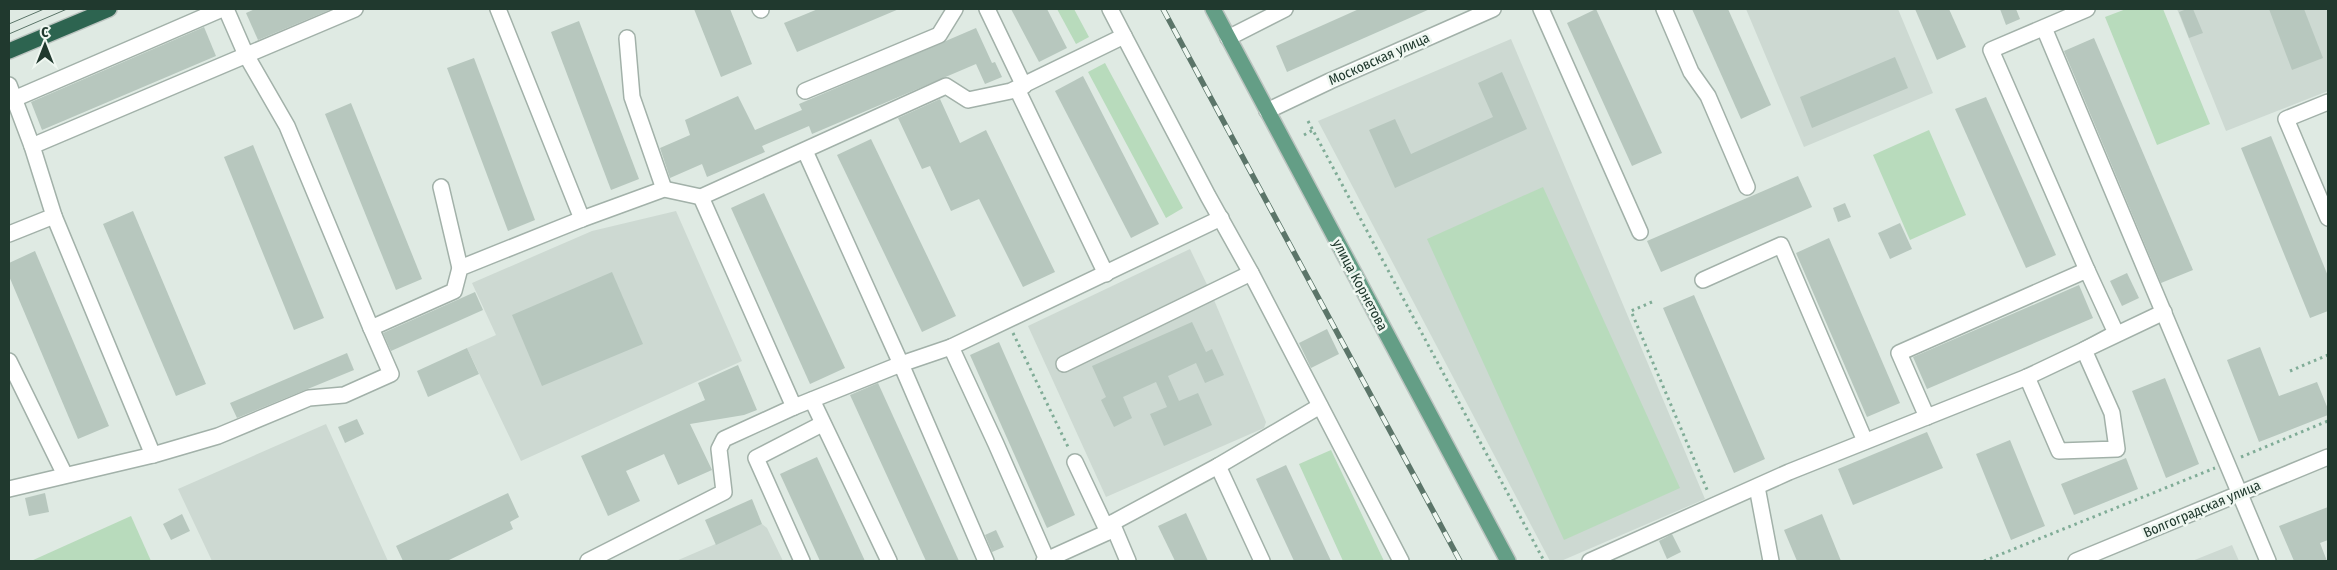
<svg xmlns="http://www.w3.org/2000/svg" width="2337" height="570" font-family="'Fira Sans Condensed',sans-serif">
  <rect width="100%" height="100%" fill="#dfeae3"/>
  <g fill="#cdd9d2">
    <polygon points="1746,9 1898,9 1933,93 1804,147"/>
    <polygon points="2177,9 2328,9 2328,91 2226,131"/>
    <polygon points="1511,39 1705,499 1561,561 1550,561 1318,121"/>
    <polygon points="676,211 742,361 521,461 467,348 496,335 472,283 592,231"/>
    <polygon points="1190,249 1211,293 1266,422 1264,428 1106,497 1028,326"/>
    <polygon points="326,424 388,561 212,561 178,489"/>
    <polygon points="762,524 767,528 783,561 676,561"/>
    <polygon points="2232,545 2239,561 2192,561"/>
  </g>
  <g fill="#b8dbbc">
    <polygon points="1057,9 1074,9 1089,37 1076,44"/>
    <polygon points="2126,9 2163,9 2210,124 2157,145 2105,17"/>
    <polygon points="1105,63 1183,208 1166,218 1088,72"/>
    <polygon points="1929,130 1966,215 1910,240 1873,155"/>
    <polygon points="1543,187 1680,488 1564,540 1427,239"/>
    <polygon points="1331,450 1384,561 1343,561 1299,464"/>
    <polygon points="131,516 151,561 31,561"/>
  </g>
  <g fill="#b7c7be">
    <polygon points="255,9 332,9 258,40 246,13"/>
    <polygon points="694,9 730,9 752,64 721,77"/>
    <polygon points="818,9 899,9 797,52 784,23"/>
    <polygon points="1011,9 1047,9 1067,48 1039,62"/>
    <polygon points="1359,9 1430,9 1287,72 1276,46"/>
    <polygon points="1596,9 1662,153 1632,166 1567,23"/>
    <polygon points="1692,9 1728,9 1771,105 1741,119"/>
    <polygon points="1915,9 1949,9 1966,47 1937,60"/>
    <polygon points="2000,9 2016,9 2020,19 2006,25"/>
    <polygon points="2187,9 2193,9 2203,33 2189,38 2179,12"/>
    <polygon points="2269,9 2304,9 2323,58 2292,70"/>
    <polygon points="579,21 639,179 611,190 551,32"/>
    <polygon points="204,27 216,56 42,130 31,102"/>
    <polygon points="976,28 992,63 995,62 1002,77 985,84 976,64 812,134 809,126 762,146 765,152 707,177 702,164 670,178 660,148 690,135 685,120 738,96 755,130 802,110 799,104"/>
    <polygon points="2094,38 2193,270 2161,283 2064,51"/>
    <polygon points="1895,57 1908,88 1812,128 1800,97"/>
    <polygon points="474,58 535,220 508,231 447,68"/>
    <polygon points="1502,72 1527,129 1395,188 1369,130 1395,119 1411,154 1493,117 1478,83"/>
    <polygon points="1083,76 1159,224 1131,238 1055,91"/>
    <polygon points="1986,97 2056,255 2026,268 1955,109"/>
    <polygon points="940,99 960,143 986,130 1055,272 1023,287 979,199 951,211 930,166 922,169 898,118"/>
    <polygon points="351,103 422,279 396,290 325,114"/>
    <polygon points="2271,136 2328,276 2328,311 2310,318 2241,148"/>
    <polygon points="871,139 956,316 922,332 837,155"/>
    <polygon points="253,145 324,318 294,330 224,157"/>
    <polygon points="1798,176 1812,207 1661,272 1647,241"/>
    <polygon points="764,193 845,368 810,384 731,208"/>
    <polygon points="1845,203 1851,217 1838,222 1833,208"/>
    <polygon points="133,211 206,384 176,396 103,224"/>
    <polygon points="1900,223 1912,249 1890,259 1878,233"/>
    <polygon points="1829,238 1900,403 1867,417 1796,253"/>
    <polygon points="35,251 109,426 78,439 9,276 9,263"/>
    <polygon points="612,272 643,344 542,386 512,315"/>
    <polygon points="2127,273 2139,298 2122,306 2110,281"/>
    <polygon points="2079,285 2093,318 1927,389 1913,357"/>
    <polygon points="475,292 483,310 391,351 383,333"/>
    <polygon points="1694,295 1765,459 1734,473 1663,308"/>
    <polygon points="1192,322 1206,352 1212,349 1224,375 1205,383 1196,363 1168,376 1179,401 1198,393 1212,425 1164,446 1150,414 1167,407 1156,382 1123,397 1132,418 1114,427 1101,400 1106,397 1092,366"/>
    <polygon points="1327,329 1339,354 1311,368 1299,343"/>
    <polygon points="999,342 1075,515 1047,528 970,355"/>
    <polygon points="2260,347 2279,396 2317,382 2328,409 2328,415 2259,442 2227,360"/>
    <polygon points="467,348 479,374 428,397 417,371"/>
    <polygon points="347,353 354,370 237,418 230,403"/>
    <polygon points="738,365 757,410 744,415 690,424 712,470 678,485 664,454 626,471 640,501 608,516 581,456 705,400 698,383"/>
    <polygon points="2165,378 2199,464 2166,478 2132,391"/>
    <polygon points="878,383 959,561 926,561 850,395"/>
    <polygon points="357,419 364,434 345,443 338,427"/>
    <polygon points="1927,432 1943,468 1853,505 1838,469"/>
    <polygon points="2010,440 2045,526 2011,540 1976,454"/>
    <polygon points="817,457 865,561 820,561 780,474"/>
    <polygon points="2126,458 2138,489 2074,515 2061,484"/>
    <polygon points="1286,465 1331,561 1294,561 1256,479"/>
    <polygon points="45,493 49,512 29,516 25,498"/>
    <polygon points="508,493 519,517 510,522 513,529 447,561 403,561 396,546"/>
    <polygon points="752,499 762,524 716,545 705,520"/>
    <polygon points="2328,507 2328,540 2320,543 2327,561 2294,561 2279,526"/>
    <polygon points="1186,513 1208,561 1175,561 1158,526"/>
    <polygon points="182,514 190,531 171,540 163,524"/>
    <polygon points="1822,514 1841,561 1797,561 1784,530"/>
    <polygon points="996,530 1004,547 992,552 985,535"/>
    <polygon points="1672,534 1681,552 1667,559 1659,541"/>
  </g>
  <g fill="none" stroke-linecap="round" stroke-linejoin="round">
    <g stroke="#a2b1a9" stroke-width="18">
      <g id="minor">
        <polyline points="226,9 246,55 287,126 371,328"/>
        <polyline points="498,9 582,219"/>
        <polyline points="760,9 761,10"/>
        <polyline points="987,9 1024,86"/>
        <polyline points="1541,9 1640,232"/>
        <polyline points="1664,9 1691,72 1708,96 1747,187"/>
        <polyline points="2087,9 1991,50 2087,270"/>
        <polyline points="2044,28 2268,561"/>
        <polyline points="1124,36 1208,196 1251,273 1401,561"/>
        <polyline points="627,38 632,97 664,189"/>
        <polyline points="1228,38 1285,9"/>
        <polyline points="9,85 32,146 54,216 9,234"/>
        <polyline points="1017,89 1106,274"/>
        <polyline points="805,91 939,35 955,9"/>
        <polyline points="14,99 222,9"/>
        <polyline points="2328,102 2286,119 2328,218"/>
        <polyline points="1267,111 1330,81 1493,9"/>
        <polyline points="32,146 355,9"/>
        <polyline points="805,151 901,364 986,561"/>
        <polyline points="441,187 460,268"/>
        <polyline points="701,197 794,407 901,364 951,347 1221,218"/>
        <polyline points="54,216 153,455"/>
        <polyline points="1703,280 1781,245 1865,441"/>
        <polyline points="951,347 996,444 1047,560"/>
        <polyline points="9,361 65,475"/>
        <polyline points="1064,364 1251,273"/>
        <polyline points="812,400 889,561"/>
        <polyline points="1927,417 1899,353 2087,270 2116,333 2084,350 2112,413 2117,449 2059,451 2027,377"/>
        <polyline points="1075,462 1108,532"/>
        <polyline points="1218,466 1262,561"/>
        <polyline points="1757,487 1771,561"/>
        <polyline points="9,489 153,455 218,436 309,398 344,395 391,374 371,328 454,291 460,268 582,219 664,189 701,197 946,86 968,100 1011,91 1124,36 1110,9"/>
        <polyline points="1112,523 1128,561"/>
        <polyline points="588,561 724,492 719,449 724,439 794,407"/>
        <polyline points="802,561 756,458 822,424"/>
        <polyline points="1044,561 1108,532 1112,523 1218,466 1320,406"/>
        <polyline points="1590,561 1789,472 2027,377 2164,312"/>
        <polyline points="2076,561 2328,457"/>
      </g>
    </g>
    <g stroke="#bcc4c0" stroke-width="18">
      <polyline id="major" points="1213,9 1508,561"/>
    </g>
    <g stroke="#bcc4c0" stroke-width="18">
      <polyline id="highway" points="9,51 109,9"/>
    </g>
    <g stroke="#80ac97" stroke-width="3" stroke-dasharray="2.5 4" stroke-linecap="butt">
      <polyline points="1308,121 1544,561"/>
      <polyline points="1304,135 1313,130"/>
      <polyline points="1652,302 1631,311 1708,492"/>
      <polyline points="1013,333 1069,449"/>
      <polyline points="2290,371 2328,355"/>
      <polyline points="2241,457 2328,421"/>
      <polyline points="1984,561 2215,468"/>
    </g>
    <use href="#minor" stroke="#fff" stroke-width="15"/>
    <use href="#major" stroke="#649e86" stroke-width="15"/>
    <use href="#highway" stroke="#2d6450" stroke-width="15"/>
    <g stroke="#5b7569" stroke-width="1">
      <polyline points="9,24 44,9"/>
      <polyline points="9,34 67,9"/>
    </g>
    <g stroke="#5b7569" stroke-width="5.5">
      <polyline id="rail" points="1163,9 1460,561"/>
    </g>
    <use href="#rail" stroke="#eff7f1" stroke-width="4" stroke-dasharray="11" stroke-linecap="butt"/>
  </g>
  <g text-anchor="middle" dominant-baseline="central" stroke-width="5" stroke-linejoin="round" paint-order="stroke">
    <g font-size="14" fill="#20392e" stroke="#eff7f1">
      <text transform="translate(1379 59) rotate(-24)">Московская улица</text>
      <text transform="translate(1360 285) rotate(62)">улица Корнетова</text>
      <text transform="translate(2202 509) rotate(-23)">Волгоградская улица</text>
    </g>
  </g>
  <rect width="2337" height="570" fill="none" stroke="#20392e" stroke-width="20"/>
  <g transform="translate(45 45)" stroke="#eff7f1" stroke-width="4" paint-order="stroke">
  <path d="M0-4L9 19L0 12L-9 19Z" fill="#20392e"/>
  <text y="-8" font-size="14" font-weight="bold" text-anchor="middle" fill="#20392e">С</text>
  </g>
</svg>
